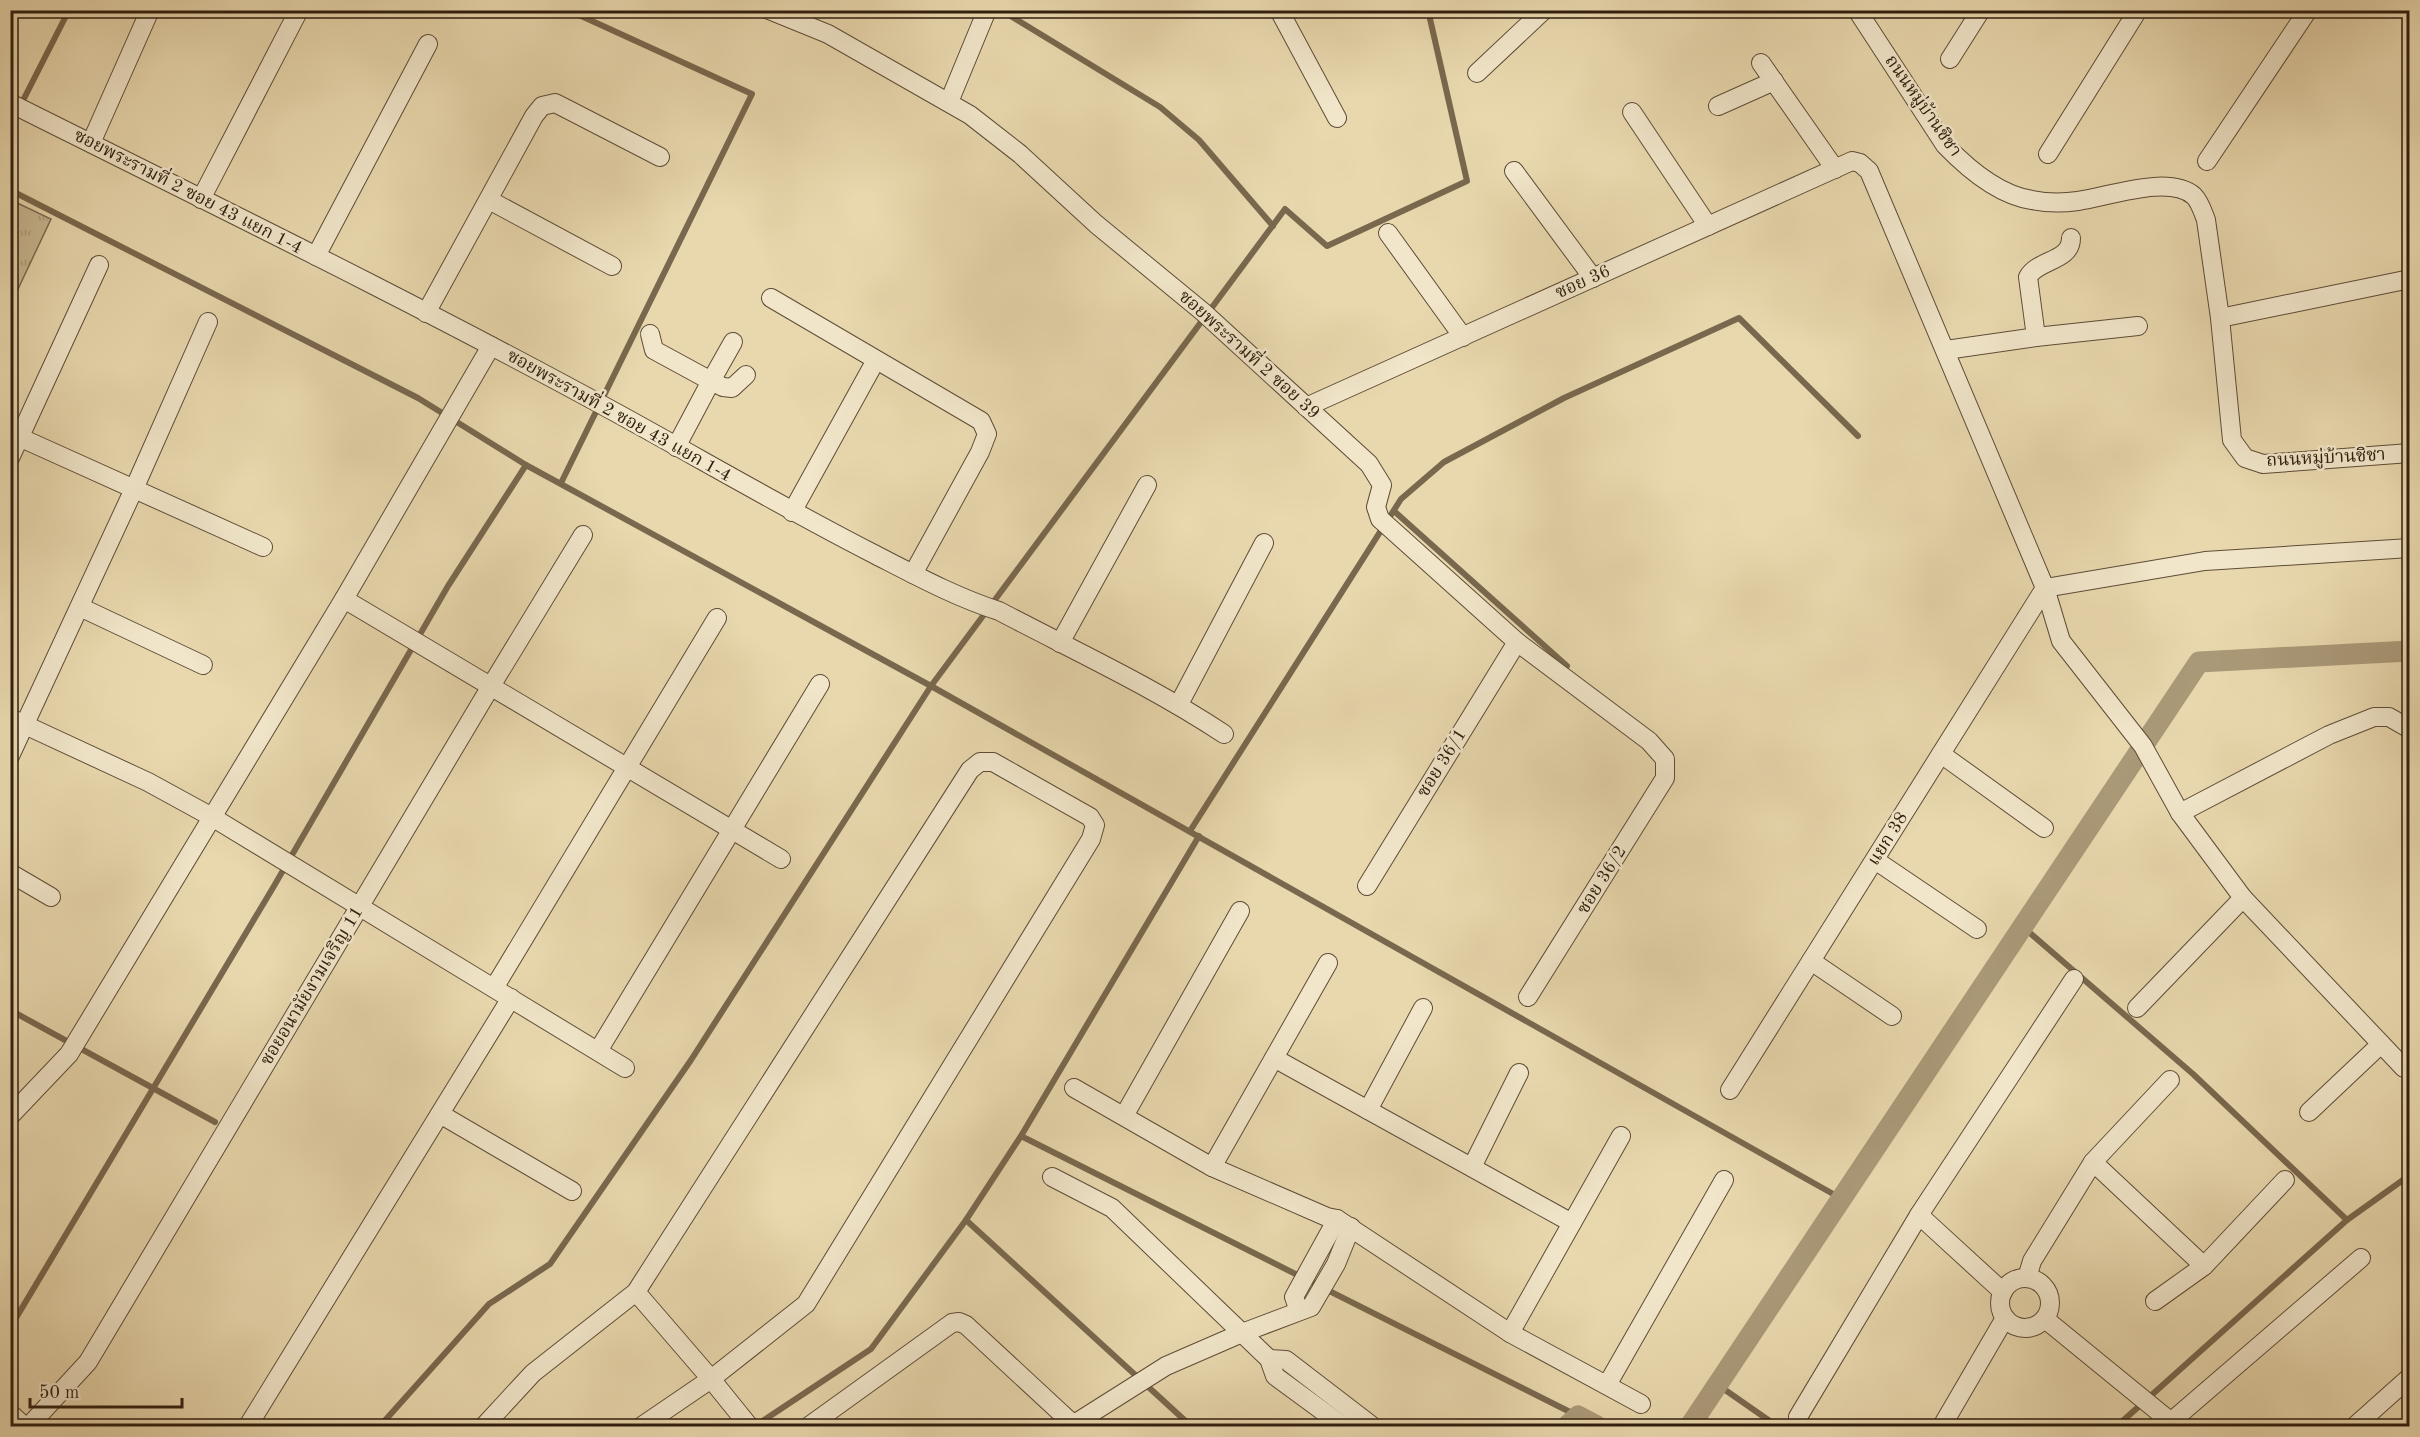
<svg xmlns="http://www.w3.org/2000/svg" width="2420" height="1437" font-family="'Old Standard TT','Noto Serif Thai',serif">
  <defs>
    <pattern id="park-tufts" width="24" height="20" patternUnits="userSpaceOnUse" patternTransform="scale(1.5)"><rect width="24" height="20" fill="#c9b893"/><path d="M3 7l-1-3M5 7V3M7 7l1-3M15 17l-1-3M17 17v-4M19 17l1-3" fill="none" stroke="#ad9e7e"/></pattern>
  </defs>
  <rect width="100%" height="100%" fill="#e9d8ae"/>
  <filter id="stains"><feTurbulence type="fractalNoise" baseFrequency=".00333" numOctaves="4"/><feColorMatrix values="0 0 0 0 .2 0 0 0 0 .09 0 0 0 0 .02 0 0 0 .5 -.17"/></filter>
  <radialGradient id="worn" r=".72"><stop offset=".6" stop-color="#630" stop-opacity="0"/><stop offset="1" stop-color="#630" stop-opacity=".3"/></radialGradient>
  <polygon fill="url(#park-tufts)" stroke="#7c6b51" stroke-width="1.5" points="11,200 51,219 11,304"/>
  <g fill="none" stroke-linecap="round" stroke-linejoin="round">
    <g stroke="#79684e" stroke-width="6">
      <polyline points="1004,12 1160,107 1199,140 1273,226"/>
      <polyline points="10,126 69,10"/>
      <polyline points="10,190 418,398 526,465 931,686 1842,1199"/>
      <polyline points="561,483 752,94 568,10"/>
      <polyline points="1394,511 1567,666"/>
      <polyline points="1190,831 1401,499 1444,462 1564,398 1739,318 1858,436"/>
      <polyline points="2023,927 2193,1074 2347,1220"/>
      <polyline points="10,1010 215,1122"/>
      <polyline points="1021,1136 1578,1416"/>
      <polyline points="966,1220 1191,1426"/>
      <polyline points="10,1328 274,886 448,586 526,465"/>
      <polyline points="1718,1385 1777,1426"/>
      <polyline points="380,1426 489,1304 550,1264 691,1060 931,686 1285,209 1327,246 1467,181 1428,10"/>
      <polyline points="755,1426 871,1349 966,1220 1021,1136 1199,836"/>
      <polyline points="2117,1426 2347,1220 2410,1175"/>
    </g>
    <g stroke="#aa9978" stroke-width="21">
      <polyline points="1567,1426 1578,1416 1597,1426"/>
      <polyline points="1690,1426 2199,662 2410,651"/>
    </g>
    <g stroke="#5e4c37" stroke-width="20">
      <g id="minor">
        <polyline points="769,10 828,34 970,115 1020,154 1096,224 1203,312 1369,464 1382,485 1376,507 1380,519 1517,642 1649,741 1665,759 1665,778 1528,997"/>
        <polyline points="1279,10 1337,118"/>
        <path d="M1857,10L1945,145C1968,169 1998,195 2032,200C2047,203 2063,203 2078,201C2108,197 2169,174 2194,196C2200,202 2203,212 2206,220L2220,318L2232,440L2245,458L2263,464L2410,453"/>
        <polyline points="1950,59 1981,10"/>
        <polyline points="1761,63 1835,169"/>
        <polyline points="1477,73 1544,10"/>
        <polyline points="949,102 987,10"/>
        <path d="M10,103C212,204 415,303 613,411C699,458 784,508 872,553C913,574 955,597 999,611C1075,651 1153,687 1224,734"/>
        <polyline points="1718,106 1774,81"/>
        <polyline points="1632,112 1708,226"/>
        <polyline points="91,143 150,10"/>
        <polyline points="2048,154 2138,10"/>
        <polyline points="2207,161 2308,10"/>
        <polyline points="1514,171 1593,278"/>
        <polyline points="201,199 299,10"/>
        <polyline points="489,200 612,266"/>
        <polyline points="1388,233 1463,337"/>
        <polyline points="316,256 428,44"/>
        <polyline points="771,298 981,421 987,434 980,452 913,574"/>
        <polyline points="426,313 534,116 542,106 555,103 563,107 660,157"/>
        <polyline points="2220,318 2410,279"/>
        <polyline points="650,334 654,350 711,381 676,447"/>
        <path d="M2036,337L2028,277C2038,259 2071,262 2071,238"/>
        <polyline points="733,342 711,381 723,387 732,388 746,375"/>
        <polyline points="1946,350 2036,337 2138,326"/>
        <polyline points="1306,407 1852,161 1860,163 1869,171 2045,588 2061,641 2143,746 2180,813 2243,898 2404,1068"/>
        <polyline points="10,433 263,547"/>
        <polyline points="10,458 99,265"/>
        <polyline points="792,512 876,360"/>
        <polyline points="344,599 781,859"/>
        <polyline points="80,607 203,665"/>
        <polyline points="1060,643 1147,485"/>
        <polyline points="1179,704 1264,543"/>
        <polyline points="10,718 148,782 212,817 625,1068"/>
        <polyline points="1941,754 2044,828"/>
        <polyline points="10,756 134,489 208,322"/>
        <polyline points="2180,813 2329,735 2374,717 2389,717 2410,729"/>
        <polyline points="1875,860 1977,929"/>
        <polyline points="10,873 51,897"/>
        <polyline points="1367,886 1517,642"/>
        <polyline points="1811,961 1892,1016"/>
        <polyline points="494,988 717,618"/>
        <polyline points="2137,1008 2243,898"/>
        <polyline points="598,1051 820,684"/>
        <polyline points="1274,1058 1572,1223"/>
        <polyline points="1074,1088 1212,1167 1327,1217 1337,1219 1510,1333 1641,1404"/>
        <polyline points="1730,1090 2045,588 2205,561 2410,548"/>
        <polyline points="1368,1110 1423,1008"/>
        <polyline points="2309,1112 2381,1044"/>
        <polyline points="440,1114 572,1191"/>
        <polyline points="10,1116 69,1054 344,599 491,346"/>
        <polyline points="1124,1116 1240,911"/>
        <polyline points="2093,1162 2204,1266"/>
        <polyline points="1212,1167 1328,963"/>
        <polyline points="1472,1167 1519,1073"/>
        <polyline points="1052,1177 1112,1208 1269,1359 1275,1376 1343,1426"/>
        <polyline points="1919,1215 2003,1292"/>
        <polyline points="2027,1278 2032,1261 2093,1162 2170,1080"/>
        <circle cx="2025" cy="1303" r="25"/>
        <polyline points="2155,1301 2204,1266 2285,1180"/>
        <polyline points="1299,1311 1294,1297 1337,1219"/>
        <polyline points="2045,1319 2176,1426"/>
        <polyline points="1510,1333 1621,1136"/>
        <polyline points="1269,1359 1286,1360 1372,1426"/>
        <polyline points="1607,1385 1724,1180"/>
        <polyline points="10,1413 24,1426"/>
        <polyline points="1798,1417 1919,1215 2074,979"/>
        <polyline points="29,1426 88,1362 491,686 583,535"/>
        <polyline points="248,1426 511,998"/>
        <polyline points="484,1426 533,1373 636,1292 711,1379 806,1304 1091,839 1095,825 1090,817 993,762 980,762 970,770 636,1292"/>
        <polyline points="642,1426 711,1379 749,1426"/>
        <polyline points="809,1426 952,1323 959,1322 966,1325 1075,1426"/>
        <polyline points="1071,1426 1166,1366 1242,1333 1311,1307 1336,1264 1351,1227"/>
        <polyline points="1942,1426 2005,1318"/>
        <polyline points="2166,1426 2361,1258"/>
        <polyline points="2355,1426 2410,1377"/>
      </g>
    </g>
    <use href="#minor" stroke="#f1e6ca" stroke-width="18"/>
  </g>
  <g text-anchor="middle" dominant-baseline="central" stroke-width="5" stroke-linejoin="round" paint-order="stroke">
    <g font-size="18" fill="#2f1e0f" stroke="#f1e6ca">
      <text transform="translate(1923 106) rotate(55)">ถนนหมู่บ้านชิชา</text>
      <text transform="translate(188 192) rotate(27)">ซอยพระรามที่ 2 ซอย 43 แยก 1-4</text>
      <text transform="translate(1583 282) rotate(-24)">ซอย 36</text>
      <text transform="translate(1249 355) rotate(42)">ซอยพระรามที่ 2 ซอย 39</text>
      <text transform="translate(619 416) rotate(29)">ซอยพระรามที่ 2 ซอย 43 แยก 1-4</text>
      <text transform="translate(2326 458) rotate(-3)">ถนนหมู่บ้านชิชา</text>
      <text transform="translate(1442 763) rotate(-58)">ซอย 36/1</text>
      <text transform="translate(1888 839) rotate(-58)">แยก 38</text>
      <text transform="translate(1602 880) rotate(-58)">ซอย 36/2</text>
      <text transform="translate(312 986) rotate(-59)">ซอยอนามัยงามเจริญ 11</text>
    </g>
  </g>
  <rect width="2420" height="1437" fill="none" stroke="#e9d8ae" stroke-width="36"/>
  <rect x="12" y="12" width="2396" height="1413" fill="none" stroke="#2f1e0f" stroke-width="3"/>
  <rect x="18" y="18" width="2384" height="1401" fill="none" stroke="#2f1e0f" stroke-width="1.5"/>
  <path d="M30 1398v9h152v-9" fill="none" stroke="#2f1e0f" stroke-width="3"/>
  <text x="39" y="1398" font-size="18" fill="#2f1e0f" stroke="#f1e6ca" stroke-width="4.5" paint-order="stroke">50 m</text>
  <rect width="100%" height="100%" filter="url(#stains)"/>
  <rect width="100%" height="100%" fill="url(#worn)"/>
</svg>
